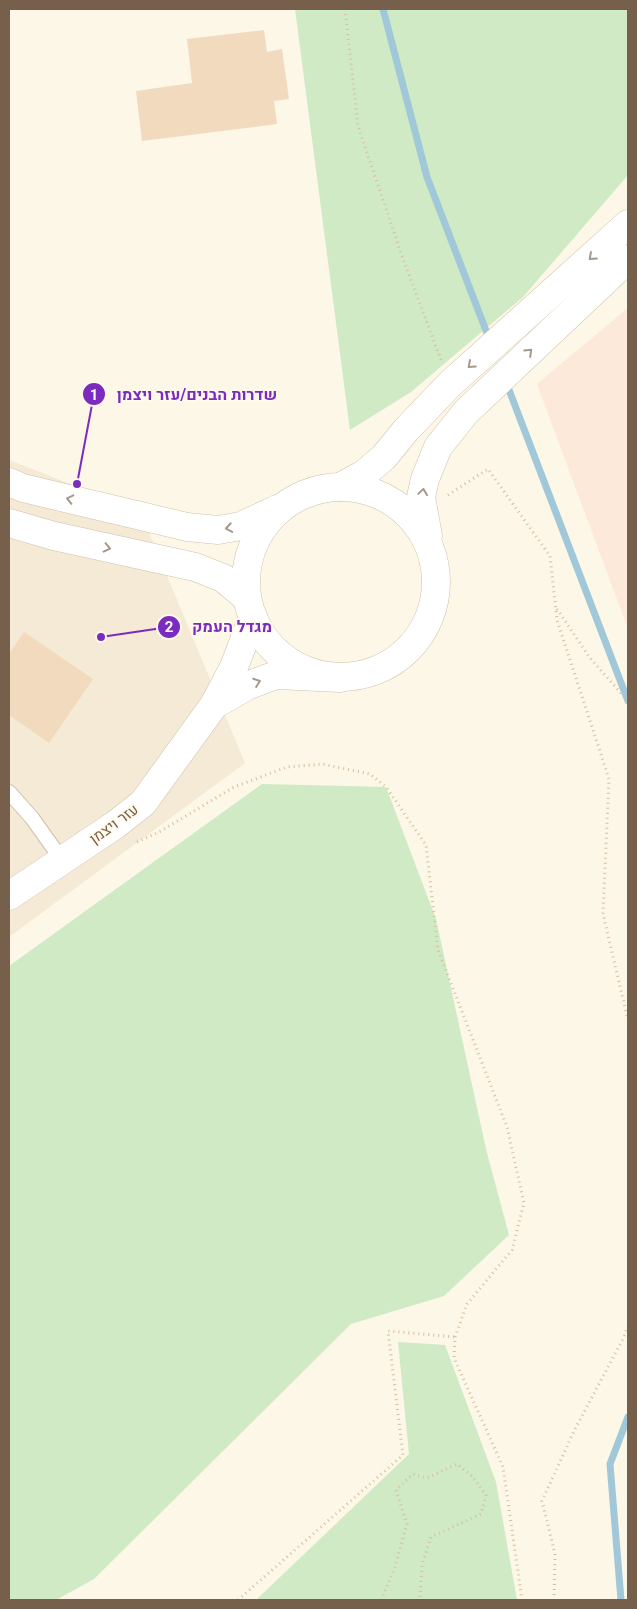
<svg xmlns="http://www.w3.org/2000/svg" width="637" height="1609" font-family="Roboto,Heebo,sans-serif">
  <rect width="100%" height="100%" fill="#fcf7e7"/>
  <polygon fill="#f4ead5" points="9,460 140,511 245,763 9,937"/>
  <polygon fill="#fde9da" points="628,308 628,629 537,384"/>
  <g fill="#cfeac5">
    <polygon points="295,9 628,9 628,175 523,297 411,392 350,430"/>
    <polygon points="262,784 386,787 436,919 486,1149 509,1235 444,1296 351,1324 94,1579 56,1600 9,1600 9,966"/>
    <polygon points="398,1342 445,1345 496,1482 517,1600 256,1600 409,1454"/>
  </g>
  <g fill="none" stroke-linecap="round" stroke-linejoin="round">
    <g stroke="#a1c8d8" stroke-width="7">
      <polyline points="383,9 427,177 490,341"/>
      <polyline points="506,382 628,701"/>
      <polyline points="621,1600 610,1464 628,1417"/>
    </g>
  </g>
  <g fill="#f2dabe">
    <polygon points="264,30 267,52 282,49 289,99 274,101 277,124 142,141 136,91 192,83 187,39"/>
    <polygon points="24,632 93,679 49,743 9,715 9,654"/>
  </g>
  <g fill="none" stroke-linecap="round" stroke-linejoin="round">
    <g stroke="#cec0ad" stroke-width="16">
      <polyline id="lane" points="9,792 32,818 62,860"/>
    </g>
    <g stroke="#cec0ad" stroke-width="29">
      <g id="street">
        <polyline points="214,705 247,686 276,675 340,678"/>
        <polyline points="9,896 115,825 143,803 214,705 234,667 253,617"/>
      </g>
    </g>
    <g stroke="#d1c1aa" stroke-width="29">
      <g id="secondary">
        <polyline points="9,482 23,488 187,527 218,530 241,526 277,509"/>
        <polyline points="340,487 364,474 384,457 406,430 450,384 628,224"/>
        <circle cx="341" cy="582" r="95"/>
        <polyline points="9,523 54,536 195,567 223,578 247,598"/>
        <polyline points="428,536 421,497 425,479 438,447 466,412 628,259"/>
      </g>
    </g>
    <g stroke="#d7bea1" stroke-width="3" stroke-dasharray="1 4" stroke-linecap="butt">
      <polyline points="345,9 358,126 402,256 441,360"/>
      <polyline points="448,495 488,469 550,556 557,620 609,779 603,914 628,1020"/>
      <polyline points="557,609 590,658 628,701"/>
      <polyline points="137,842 161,831 234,787 287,767 322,764 370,774 386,787 426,845 438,950 507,1127 524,1203 512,1250 467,1304 455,1337 454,1358 503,1467 522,1600"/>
      <polyline points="238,1600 403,1455 388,1331 455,1337"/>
      <polyline points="381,1600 395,1567 407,1524 396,1490 413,1474 427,1478 457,1464 472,1476 486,1495 481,1514 431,1537 422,1565 420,1600"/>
      <polyline points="554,1600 555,1554 542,1501 574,1431 623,1339 628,1326"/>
    </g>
    <use href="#lane" stroke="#fff" stroke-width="14"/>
    <use href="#street" stroke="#fff" stroke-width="28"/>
    <use href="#secondary" stroke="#fff" stroke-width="28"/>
  </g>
  <defs><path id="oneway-chevron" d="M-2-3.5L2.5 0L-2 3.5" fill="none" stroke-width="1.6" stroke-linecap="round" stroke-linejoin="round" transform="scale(1.25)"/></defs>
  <g stroke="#a6988a">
    <use href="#oneway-chevron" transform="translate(592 257) rotate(138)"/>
    <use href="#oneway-chevron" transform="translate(529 352) rotate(-43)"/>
    <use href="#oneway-chevron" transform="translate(471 365) rotate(138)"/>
    <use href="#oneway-chevron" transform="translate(423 492) rotate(-82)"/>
    <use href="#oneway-chevron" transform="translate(70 499) rotate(-167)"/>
    <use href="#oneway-chevron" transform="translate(229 528) rotate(170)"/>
    <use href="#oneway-chevron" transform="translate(107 548) rotate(13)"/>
    <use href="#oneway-chevron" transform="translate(257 682) rotate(-20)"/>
  </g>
  <g text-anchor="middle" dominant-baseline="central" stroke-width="4" stroke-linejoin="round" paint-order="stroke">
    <g font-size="15" fill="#76604b" stroke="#fffaed">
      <text transform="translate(114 824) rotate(-36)">עזר ויצמן</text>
    </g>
  </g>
  <path fill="none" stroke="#7b2cbf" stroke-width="2" d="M77 484L94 394M101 637L169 627"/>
  <g fill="#7b2cbf" stroke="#fffaed" stroke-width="2">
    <circle cx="77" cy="484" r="5"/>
    <circle cx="101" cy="637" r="5"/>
    <circle cx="94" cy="394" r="12"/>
    <circle cx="169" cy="627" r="12"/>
  </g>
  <g font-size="15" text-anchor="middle" font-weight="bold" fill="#fff">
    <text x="94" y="400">1</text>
    <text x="169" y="632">2</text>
  </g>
  <g font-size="16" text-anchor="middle" font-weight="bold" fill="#7b2cbf" stroke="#fffaed" stroke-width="4" stroke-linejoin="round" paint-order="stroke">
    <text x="197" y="400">שדרות הבנים/עזר ויצמן</text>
    <text x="232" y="632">מגדל העמק</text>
  </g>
  <rect width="637" height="1609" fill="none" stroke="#76604b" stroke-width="20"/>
</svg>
